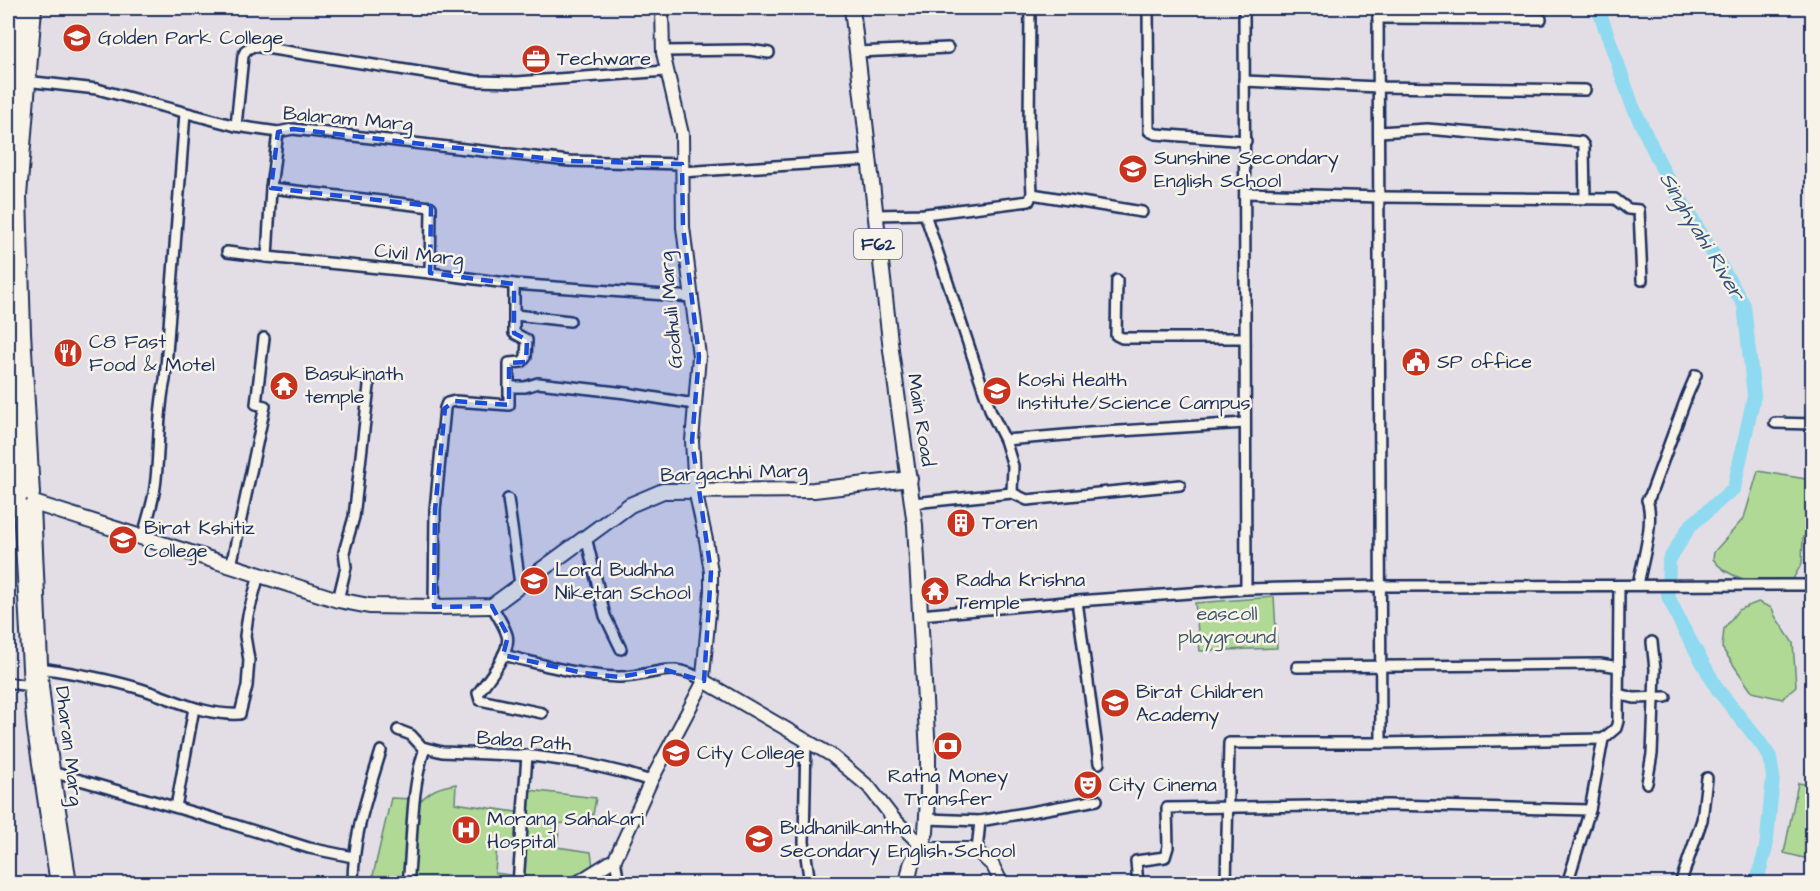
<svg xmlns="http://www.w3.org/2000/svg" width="1820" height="891" font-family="'Architects Daughter',sans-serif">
  <rect width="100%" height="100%" fill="#e3dee5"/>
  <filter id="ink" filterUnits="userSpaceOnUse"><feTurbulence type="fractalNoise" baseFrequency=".0167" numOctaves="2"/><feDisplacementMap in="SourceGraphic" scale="12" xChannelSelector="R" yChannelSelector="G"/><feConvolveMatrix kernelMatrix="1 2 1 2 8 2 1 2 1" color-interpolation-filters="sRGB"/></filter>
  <g filter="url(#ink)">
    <g fill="#b0d996" stroke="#66847a" stroke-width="1.5">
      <path d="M1758,471L1812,480V536L1803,537L1802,563L1790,584C1763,582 1730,583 1713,559L1714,552L1744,518Z"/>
      <polygon points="1274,597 1277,648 1200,651 1195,603"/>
      <polygon points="1758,602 1772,608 1775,616 1793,643 1796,686 1782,699 1752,692 1722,648 1724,629 1738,610"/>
      <polygon points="1798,783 1812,785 1812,856 1804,858 1784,853"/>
      <path d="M456,784L455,803L523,813L520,845H497L495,873L516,876V883L411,884L418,803C431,790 438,787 456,784Z"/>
      <polygon points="529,790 596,798 591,826 560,823 557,847 591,852 593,867 566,883 522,884"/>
      <polygon points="391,798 412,799 404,883 371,884"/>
    </g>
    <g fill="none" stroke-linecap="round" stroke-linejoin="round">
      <polyline stroke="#8fdaf0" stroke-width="14" points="1598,8 1633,107 1663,170 1744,305 1754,396 1734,488 1690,526 1669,560 1668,596 1682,626 1718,690 1759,741 1770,757 1773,777 1766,848 1756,884"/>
      <g stroke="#1b2f5e" stroke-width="14">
        <g id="street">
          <polyline points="1148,8 1149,131 1156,134 1246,141"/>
          <path d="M1244,8C1246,201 1245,395 1246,589"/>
          <polyline points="1378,8 1381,743"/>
          <polyline points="1378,18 1541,19"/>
          <polyline points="663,51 749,50 769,53"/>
          <polyline points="857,52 948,48"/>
          <polyline points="25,81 97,89 236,126 278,132 293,129 569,161 682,164"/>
          <polyline points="1244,81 1378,87 1585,90"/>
          <polyline points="236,126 243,56 246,50 253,46 476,81 517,82 666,71"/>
          <polyline points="278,132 271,188 267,257 430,273 514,284 692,297"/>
          <polyline points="1379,132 1427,129 1581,142 1584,146 1585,199"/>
          <polyline points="682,172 869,160"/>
          <polyline points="271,188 431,207 430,273"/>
          <polyline points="1246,193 1380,197 1615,199 1628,209 1639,210 1642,280"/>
          <polyline points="1032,194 1142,212"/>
          <polyline points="925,214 991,412 1005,440 1013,466 1012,493"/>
          <polyline points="875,215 925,214 1029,201 1032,194 1029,126 1030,8"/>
          <polyline points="227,252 267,257"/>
          <polyline points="1117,280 1116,335 1122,338 1244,338"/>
          <polyline points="515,315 570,321"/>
          <polyline points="509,387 509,363 522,362 526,357 527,340 514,333 514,284"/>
          <polyline points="1775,423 1812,424"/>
          <polyline points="1005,440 1089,433 1245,423"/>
          <polyline points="508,499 520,584"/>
          <polyline points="913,503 1012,493 1027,500 1180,485"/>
          <path d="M143,536C147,520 153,503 155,487C160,452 157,415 165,380L185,113"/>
          <polyline points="586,537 605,616 621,649"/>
          <polyline points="231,566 265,406 256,404 264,338"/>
          <path d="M1638,585C1642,562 1655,522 1647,500L1650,496L1687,396L1696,375"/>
          <polyline points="338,600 346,567 344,552 354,517 369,386"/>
          <polyline points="1077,601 1099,763"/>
          <path d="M492,606C497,615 504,625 507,635C512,651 487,681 478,693L480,700L542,713"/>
          <polyline points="434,607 435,510 445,408 447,403 455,401 509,405 509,387 525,387 538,383 626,393 694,404"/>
          <polyline points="920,615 1077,601 1246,589 1380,586 1812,585"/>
          <path d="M503,655C541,664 580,676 618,677C652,678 670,658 704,681"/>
          <polyline points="1297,667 1600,664 1619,667"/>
          <path d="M40,668C75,673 108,679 141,689C174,699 204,716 240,714L247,686L249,660L245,636L248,615L259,575"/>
          <polyline points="8,683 31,686"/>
          <polyline points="1618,694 1634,698 1666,697"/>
          <polyline points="398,730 411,735 422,747 442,752 533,756 583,763 625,773 651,781"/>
          <polyline points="806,739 804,842 810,884"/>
          <polyline points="52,772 209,817 309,848 353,857"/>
          <polyline points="1647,783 1652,754 1653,729 1655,669 1652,642"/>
          <polyline points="176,807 194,708"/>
          <polyline points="927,819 980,821"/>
          <polyline points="977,851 980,821 1097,800"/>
          <polyline points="615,859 619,884"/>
          <path d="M353,884C353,835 367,797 381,751"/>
          <path d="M408,884C413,839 410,791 425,748"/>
          <polyline points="518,884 527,755"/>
          <polyline points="1138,884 1136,861 1165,857 1168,847 1167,808 1389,805 1590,810"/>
          <polyline points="1226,884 1229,743 1381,743 1603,739"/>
          <polyline points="1567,884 1590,810 1603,739 1616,728 1618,721 1619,586"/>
          <polyline points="1680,884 1702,820 1707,778"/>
        </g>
      </g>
      <g stroke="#1b2f5e" stroke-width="16">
        <g id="secondary">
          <polyline points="662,8 663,53 682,134 683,227 699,356 692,441 695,490 706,540 711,572 711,591 703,676 704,681"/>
          <polyline points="8,499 19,499"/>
          <polyline points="704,681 831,755 869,787 893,818 921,845 932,849 969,849 977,851 993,866 1002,884"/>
          <polyline points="575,884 615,859 651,781 704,681"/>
        </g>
      </g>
      <g stroke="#1b2f5e" stroke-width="18">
        <g id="primary">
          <polyline points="852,8 891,350 915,525 928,753 928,799 926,832 911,865 907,884"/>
          <polyline points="8,189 22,8"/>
          <polyline points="8,212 11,332 21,495"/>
          <polyline points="32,494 23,332 19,196 34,8"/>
          <polyline points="34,503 338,600 369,606 434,607 492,606 630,505 663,491 814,490 910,479"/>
          <polyline points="21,506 31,686 35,730 58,884"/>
          <polyline points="33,506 41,686 46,729 69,884"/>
        </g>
      </g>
      <use href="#street" stroke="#f7f3e8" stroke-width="9"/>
      <use href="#secondary" stroke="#f7f3e8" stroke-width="12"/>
      <use href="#primary" stroke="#f7f3e8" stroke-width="14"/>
    </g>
  </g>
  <path fill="#1d4ed8" fill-opacity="0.2" stroke="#1d4ed8" stroke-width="4.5" stroke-dasharray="12 8" stroke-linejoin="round" d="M293,129L569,161L682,164L683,227L699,356L692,441L711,572L704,681L663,669L620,677L583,673L503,655L508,636L492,606L434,607L435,510L445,408L455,401L509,405V363L526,362L527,340L514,333V284L430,273L431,206L271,188L278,132Z"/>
  <defs>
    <g id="school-disc" transform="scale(1.5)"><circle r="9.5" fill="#c8321e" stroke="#f7f3e8"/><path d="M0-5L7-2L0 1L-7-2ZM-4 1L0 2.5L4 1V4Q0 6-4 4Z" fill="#fff"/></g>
    <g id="office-disc" transform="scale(1.5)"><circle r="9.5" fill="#c8321e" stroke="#f7f3e8"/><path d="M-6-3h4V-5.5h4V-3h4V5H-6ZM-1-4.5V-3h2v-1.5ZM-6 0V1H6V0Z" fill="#fff"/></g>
    <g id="restaurant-disc" transform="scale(1.5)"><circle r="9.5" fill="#c8321e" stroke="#f7f3e8"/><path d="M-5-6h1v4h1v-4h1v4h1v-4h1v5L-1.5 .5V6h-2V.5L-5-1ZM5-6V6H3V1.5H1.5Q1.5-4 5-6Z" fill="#fff"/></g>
    <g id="civic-disc" transform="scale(1.5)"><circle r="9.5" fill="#c8321e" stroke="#f7f3e8"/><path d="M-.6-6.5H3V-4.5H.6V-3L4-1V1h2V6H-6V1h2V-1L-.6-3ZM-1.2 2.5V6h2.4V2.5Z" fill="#fff"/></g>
    <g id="temple-disc" transform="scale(1.5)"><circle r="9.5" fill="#c8321e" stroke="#f7f3e8"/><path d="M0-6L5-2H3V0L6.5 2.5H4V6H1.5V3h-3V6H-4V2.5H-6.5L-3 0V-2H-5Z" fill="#fff"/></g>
    <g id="building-disc" transform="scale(1.5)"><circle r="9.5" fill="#c8321e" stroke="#f7f3e8"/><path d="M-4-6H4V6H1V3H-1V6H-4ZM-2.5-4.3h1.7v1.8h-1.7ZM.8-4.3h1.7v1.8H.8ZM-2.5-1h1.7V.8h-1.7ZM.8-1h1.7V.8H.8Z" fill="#fff"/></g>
    <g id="university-disc" transform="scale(1.5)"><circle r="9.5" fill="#c8321e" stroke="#f7f3e8"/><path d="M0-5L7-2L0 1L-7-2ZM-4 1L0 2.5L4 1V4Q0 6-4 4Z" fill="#fff"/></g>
    <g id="bank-disc" transform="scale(1.5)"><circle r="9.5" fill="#c8321e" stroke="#f7f3e8"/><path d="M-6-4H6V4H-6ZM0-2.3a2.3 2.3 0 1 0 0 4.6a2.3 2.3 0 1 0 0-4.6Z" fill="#fff"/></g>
    <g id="theatre-disc" transform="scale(1.5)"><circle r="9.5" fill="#c8321e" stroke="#f7f3e8"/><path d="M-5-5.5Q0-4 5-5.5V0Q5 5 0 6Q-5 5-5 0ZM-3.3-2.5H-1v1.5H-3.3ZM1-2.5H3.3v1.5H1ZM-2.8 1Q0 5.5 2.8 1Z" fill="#fff"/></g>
    <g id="hospital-disc" transform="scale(1.5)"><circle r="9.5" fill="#c8321e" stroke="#f7f3e8"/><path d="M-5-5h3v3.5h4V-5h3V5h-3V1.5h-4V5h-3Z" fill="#fff"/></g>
  </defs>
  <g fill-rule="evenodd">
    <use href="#school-disc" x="77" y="38"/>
    <use href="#office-disc" x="536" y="59"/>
    <use href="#school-disc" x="1133" y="169"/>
    <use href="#restaurant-disc" x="68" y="353"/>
    <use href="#civic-disc" x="1416" y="362"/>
    <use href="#temple-disc" x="284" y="386"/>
    <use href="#school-disc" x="997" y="391"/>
    <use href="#building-disc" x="961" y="523"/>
    <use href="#university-disc" x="123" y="540"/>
    <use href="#school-disc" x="534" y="581"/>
    <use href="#temple-disc" x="935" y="591"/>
    <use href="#school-disc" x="1115" y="703"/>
    <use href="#bank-disc" x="948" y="746"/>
    <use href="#school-disc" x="676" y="753"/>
    <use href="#theatre-disc" x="1088" y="785"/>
    <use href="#hospital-disc" x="466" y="830"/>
    <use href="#school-disc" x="759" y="839"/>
  </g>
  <g text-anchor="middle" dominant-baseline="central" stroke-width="5" stroke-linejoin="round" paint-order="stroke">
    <rect fill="#f7f3e8" stroke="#5d6a87" stroke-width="1.5" x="854" y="229" width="48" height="30" rx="4.5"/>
    <g font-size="18" font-weight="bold" fill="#1b2f5e">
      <text x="878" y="244">F62</text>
    </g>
    <g font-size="20" fill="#1b2f5e" stroke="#f7f3e8" text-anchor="start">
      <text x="98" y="38">Golden Park College</text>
      <text x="557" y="59">Techware</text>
      <text x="1154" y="158">Sunshine Secondary<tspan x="1154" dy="23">English School</tspan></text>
      <text x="89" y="342">C8 Fast<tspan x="89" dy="23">Food &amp; Motel</tspan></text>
      <text x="1437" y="362">SP office</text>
      <text x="305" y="374">Basukinath<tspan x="305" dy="23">temple</tspan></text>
      <text x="1018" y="380">Koshi Health<tspan x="1018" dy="23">Institute/Science Campus</tspan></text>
      <text x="982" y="523">Toren</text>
      <text x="144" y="528">Birat Kshitiz<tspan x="144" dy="23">College</tspan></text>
      <text x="555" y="570">Lord Budhha<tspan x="555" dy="23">Niketan School</tspan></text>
      <text x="956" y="580">Radha Krishna<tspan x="956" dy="23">Temple</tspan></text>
      <text x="1136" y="692">Birat Children<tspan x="1136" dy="23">Academy</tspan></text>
      <text x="697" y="753">City College</text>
      <text x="948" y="776" text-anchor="middle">Ratna Money<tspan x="948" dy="23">Transfer</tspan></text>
      <text x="1109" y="785">City Cinema</text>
      <text x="487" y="819">Morang Sahakari<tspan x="487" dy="23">Hospital</tspan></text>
      <text x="780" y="828">Budhanilkantha<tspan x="780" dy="23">Secondary English School</tspan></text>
    </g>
    <g font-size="20" fill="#1b2f5e" stroke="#f7f3e8">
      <text transform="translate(348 119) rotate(5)">Balaram Marg</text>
      <text transform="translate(419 255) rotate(6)">Civil Marg</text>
      <text transform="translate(671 310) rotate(-95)">Godhuli Marg</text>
      <text transform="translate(921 420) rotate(81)">Main Road</text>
      <text transform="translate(734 473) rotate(-2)">Bargachhi Marg</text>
      <text transform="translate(524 741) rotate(4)">Baba Path</text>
      <text transform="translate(69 746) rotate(83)">Dharan Marg</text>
    </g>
    <g font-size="20" fill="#405a6c" stroke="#f7f3e8">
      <text x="1227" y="614">eascoll<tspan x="1227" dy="23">playground</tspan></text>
    </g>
    <g font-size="21" font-style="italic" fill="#32517b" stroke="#f7f3e8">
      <text transform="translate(1702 236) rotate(59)">Singhyahi River</text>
    </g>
  </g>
  <rect width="1820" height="891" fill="none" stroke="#f7f3e8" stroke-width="30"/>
  <rect x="15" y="15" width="1790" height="861" fill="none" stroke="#1b2f5e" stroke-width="2" filter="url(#ink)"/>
</svg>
